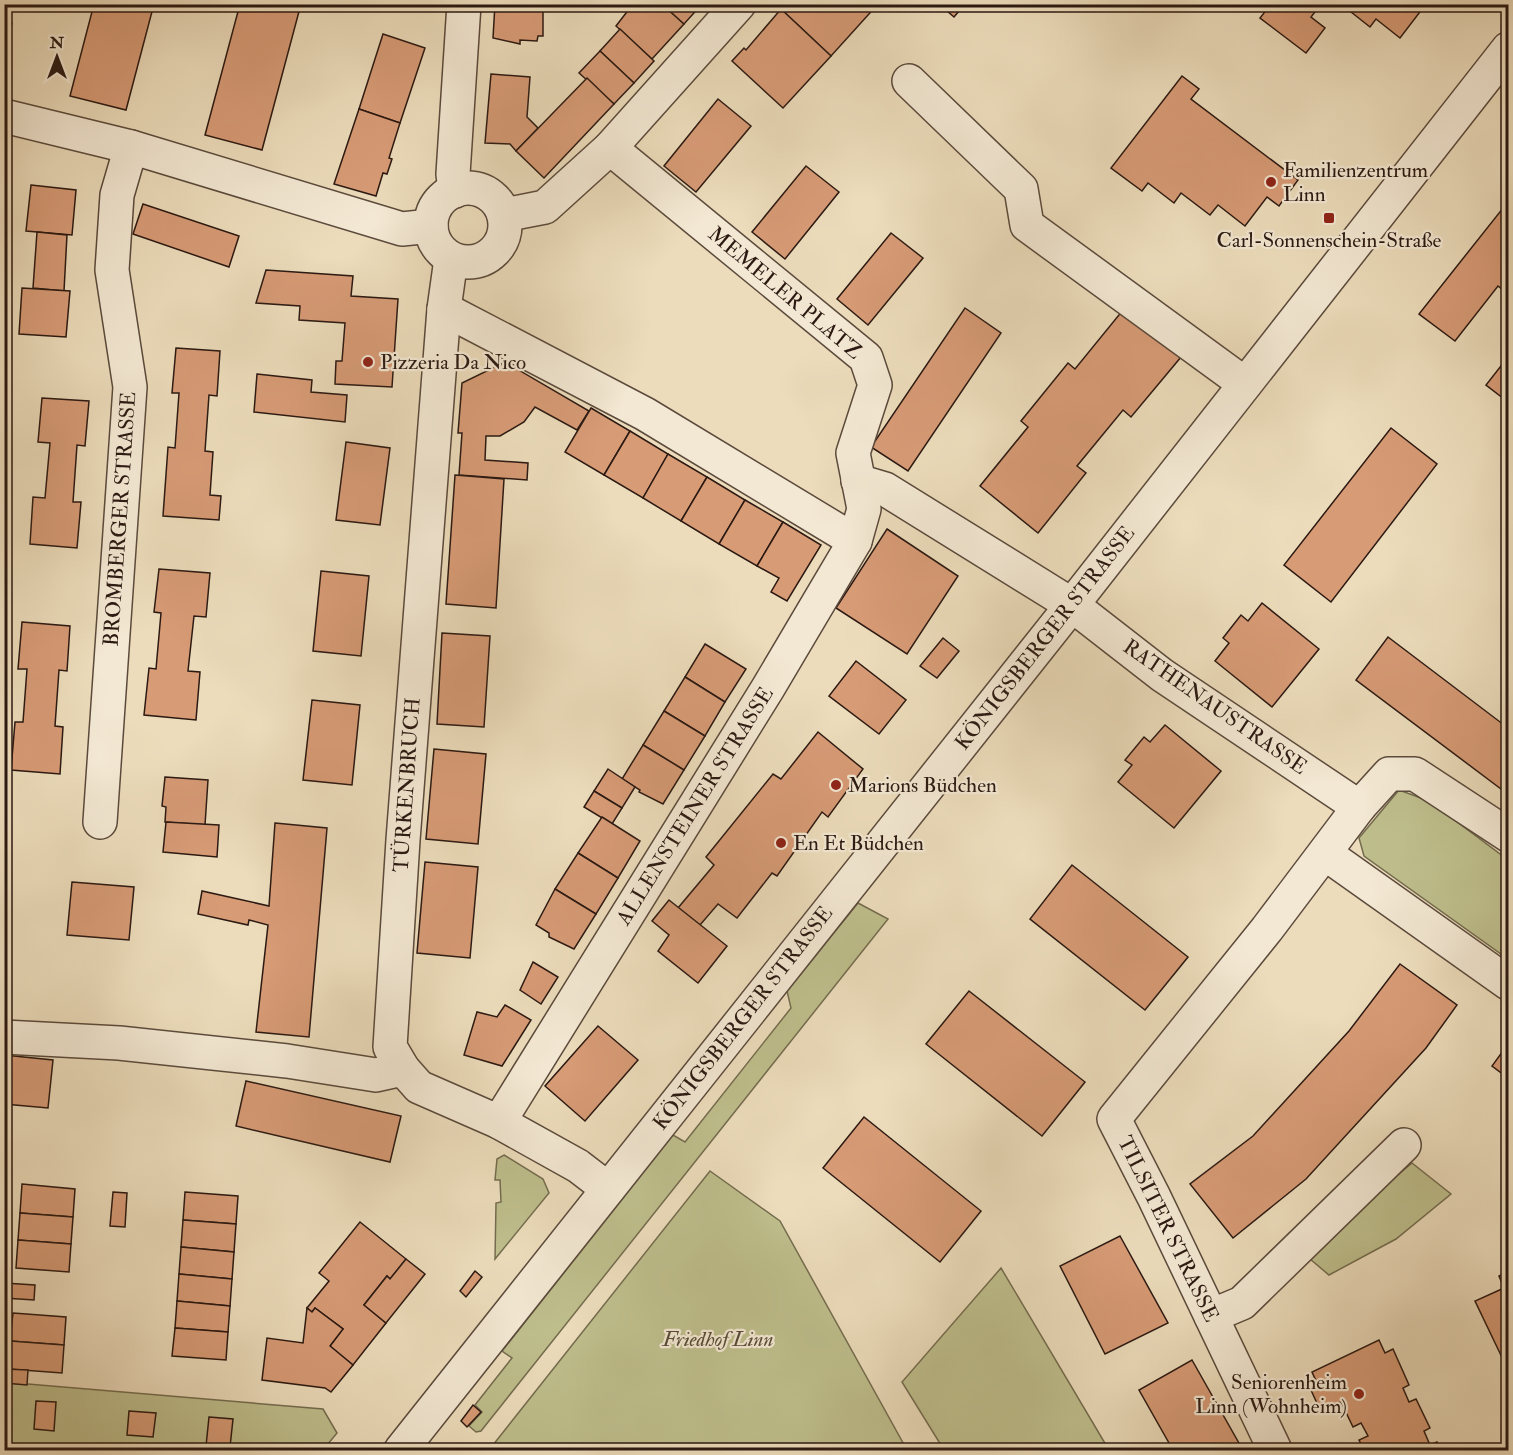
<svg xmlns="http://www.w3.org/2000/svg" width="1513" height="1455" font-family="'IM FELL Double Pica',serif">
  <rect width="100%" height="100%" fill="#ecdcbb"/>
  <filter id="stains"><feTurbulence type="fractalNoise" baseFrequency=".00333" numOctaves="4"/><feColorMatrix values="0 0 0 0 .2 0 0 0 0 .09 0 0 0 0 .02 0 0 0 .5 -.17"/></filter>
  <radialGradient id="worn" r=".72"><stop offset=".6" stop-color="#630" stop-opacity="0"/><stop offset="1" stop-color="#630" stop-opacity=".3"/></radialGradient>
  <g fill="#bebe8c" stroke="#746c4f" stroke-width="1.5">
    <polygon points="1399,790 1429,801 1508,860 1508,959 1364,856 1359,838"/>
    <polygon points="858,903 888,919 481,1431 476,1432 469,1426 482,1412 475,1405 512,1358 502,1351 673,1135 685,1142 791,1008 787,991"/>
    <polygon points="504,1155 543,1179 549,1193 495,1259 496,1203 501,1202 500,1180 495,1180 497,1159"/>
    <polygon points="1412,1163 1451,1194 1396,1239 1329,1275 1310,1259 1365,1202"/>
    <polygon points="710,1171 780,1221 907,1450 489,1450"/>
    <polygon points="1001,1268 1109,1450 944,1450 902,1382"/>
    <polygon points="4,1382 323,1409 337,1433 323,1450 5,1450"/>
  </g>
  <g fill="#d79b76" stroke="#2b1912" stroke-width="1.5">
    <polygon points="94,4 154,4 126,110 70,96"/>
    <polygon points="240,4 301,4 262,150 205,135"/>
    <polygon points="495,4 543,4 543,36 538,36 537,41 520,40 520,44 493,38"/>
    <polygon points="633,4 662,4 684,24 652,59 616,26"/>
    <polygon points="662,4 702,4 684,24"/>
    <polygon points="785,4 878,4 831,56 781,9"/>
    <polygon points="939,4 965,4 954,17"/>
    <polygon points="1271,4 1321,4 1311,17 1325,28 1306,53 1260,18"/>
    <polygon points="1341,4 1426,4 1400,38 1376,19 1370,27"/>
    <polygon points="781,9 831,56 783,108 732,61 744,48 746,50"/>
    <polygon points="4,21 12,23 4,51"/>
    <polygon points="620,29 654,61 634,83 600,51"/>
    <polygon points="383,34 425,48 400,123 359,109"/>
    <polygon points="600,51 634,83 614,104 579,73"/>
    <polygon points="491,74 530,77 527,117 538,128 516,151 510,144 485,143"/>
    <polygon points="1182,76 1199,89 1191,99 1298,180 1279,206 1267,197 1245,226 1218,205 1210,215 1181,193 1174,203 1148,183 1142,191 1111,168"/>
    <polygon points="587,78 614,104 544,178 516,151"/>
    <polygon points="718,99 751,126 696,192 664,166"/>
    <polygon points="359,109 400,123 389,158 392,159 387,174 383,173 376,196 334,184"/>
    <polygon points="806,166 839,192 785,259 752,232"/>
    <polygon points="31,185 76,190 72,235 26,231"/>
    <polygon points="1507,203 1508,294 1498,286 1455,341 1419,314"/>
    <polygon points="143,204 239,236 229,267 133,234"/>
    <polygon points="37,232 67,235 64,291 33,288"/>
    <polygon points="891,233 923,258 868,325 837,299"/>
    <polygon points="266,270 353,276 351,296 398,299 392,387 335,384 336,361 342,361 345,323 299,320 300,306 256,303"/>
    <polygon points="22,288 70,291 66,337 19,334"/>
    <polygon points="965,308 1001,333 908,471 871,447"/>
    <polygon points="1123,310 1181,357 1131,417 1123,410 1077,466 1086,473 1038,533 980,486 1028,427 1021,421 1068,363 1075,369"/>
    <polygon points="176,348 220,351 217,396 209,395 205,451 213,452 210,495 221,496 219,520 163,516 168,447 175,448 179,393 172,393"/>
    <polygon points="1508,357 1508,402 1486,385"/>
    <polygon points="505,362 589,411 577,430 535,407 524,422 500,436 486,436 485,460 528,463 527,480 459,475 462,433 458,433 462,383"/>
    <polygon points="257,374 312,380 311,392 347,395 345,422 254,412"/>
    <polygon points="42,398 89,401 85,446 77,445 73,502 81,502 77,548 30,544 33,497 45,498 50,443 38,442"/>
    <polygon points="591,408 630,431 604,475 565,452"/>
    <polygon points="1391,428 1437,464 1331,602 1284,565"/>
    <polygon points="630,431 668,454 643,498 604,475"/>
    <polygon points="346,442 390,448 380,525 336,520"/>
    <polygon points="668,454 707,477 681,521 643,498"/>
    <polygon points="455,475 504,479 496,608 446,604"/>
    <polygon points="707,477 745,500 719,544 681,521"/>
    <polygon points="745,500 783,522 757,566 719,544"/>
    <polygon points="783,522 821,545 787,601 771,592 779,578 757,566"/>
    <polygon points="887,529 958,576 907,654 836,608"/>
    <polygon points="159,569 210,573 206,617 194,616 188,671 200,672 196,720 144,715 149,668 156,669 161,613 154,612"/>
    <polygon points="321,571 369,576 361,656 313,651"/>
    <polygon points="1262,603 1319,649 1272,707 1215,661 1229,643 1223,638 1241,615 1248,621"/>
    <polygon points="22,622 70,626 67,671 59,670 55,726 63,727 60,774 11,770 15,722 23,722 27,669 18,669"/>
    <polygon points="442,633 490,636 484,727 437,724"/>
    <polygon points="1388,637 1508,728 1508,788 1505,792 1356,680"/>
    <polygon points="943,638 959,651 937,678 920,666"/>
    <polygon points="705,644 746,669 725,702 685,677"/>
    <polygon points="856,661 906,700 879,734 829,696"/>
    <polygon points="685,677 725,702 705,736 664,711"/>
    <polygon points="312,700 360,705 352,785 303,780"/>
    <polygon points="664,711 705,736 684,770 643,745"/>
    <polygon points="1165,725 1221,771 1174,828 1118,782 1132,765 1125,760 1144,737 1150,742"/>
    <polygon points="818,732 863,769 828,817 822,812 777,876 772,873 737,918 718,904 700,925 678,908 714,865 706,857 773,774 781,779"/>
    <polygon points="643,745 684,770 663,804 639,792 640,790 622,779"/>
    <polygon points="434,749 486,754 478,844 426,839"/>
    <polygon points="608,769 635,787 622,808 594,791"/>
    <polygon points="165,777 208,780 205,825 165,822 166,807 162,806"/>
    <polygon points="594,791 622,808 612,824 584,807"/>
    <polygon points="602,817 640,841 618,878 578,853"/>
    <polygon points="166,822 219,825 217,857 163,852"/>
    <polygon points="275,823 327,828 309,1037 256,1032 268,925 249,920 248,925 198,914 202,891 269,906"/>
    <polygon points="578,853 618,878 596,914 555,889"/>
    <polygon points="425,862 478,867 470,958 417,953"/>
    <polygon points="1072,865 1188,957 1145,1010 1030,919"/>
    <polygon points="72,882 134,887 129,940 67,935"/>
    <polygon points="555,889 596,914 574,949 549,937 549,933 536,925"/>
    <polygon points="669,900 727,946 698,983 658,951 669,935 652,921"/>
    <polygon points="533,962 558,977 541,1004 520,990"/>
    <polygon points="1400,964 1457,1005 1426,1048 1306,1179 1233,1238 1190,1184 1253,1136 1349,1031"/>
    <polygon points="969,991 1085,1082 1042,1136 926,1044"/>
    <polygon points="505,1005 531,1020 502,1066 464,1055 477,1012 497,1017"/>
    <polygon points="598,1026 638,1060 585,1121 545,1086"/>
    <polygon points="1508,1044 1508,1078 1492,1066"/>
    <polygon points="4,1055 53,1060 48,1108 4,1104"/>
    <polygon points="246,1081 401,1116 390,1162 236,1126"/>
    <polygon points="864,1117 981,1211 940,1262 823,1168"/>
    <polygon points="22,1184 75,1189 73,1217 20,1213"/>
    <polygon points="113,1192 127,1193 125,1227 110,1226"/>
    <polygon points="185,1192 238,1196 236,1224 183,1220"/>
    <polygon points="20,1213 73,1217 71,1244 18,1240"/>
    <polygon points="183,1220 236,1224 234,1252 181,1247"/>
    <polygon points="360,1222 406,1259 390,1279 387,1276 364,1305 386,1323 353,1365 330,1346 343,1329 315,1308 312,1312 307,1308 329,1281 319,1273"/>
    <polygon points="1120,1236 1168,1323 1105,1354 1060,1266"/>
    <polygon points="18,1240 71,1244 69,1272 16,1268"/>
    <polygon points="181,1247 234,1252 232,1279 179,1274"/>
    <polygon points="406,1259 425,1274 386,1323 364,1305 387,1276 390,1279"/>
    <polygon points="475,1271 482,1277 466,1297 460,1291"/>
    <polygon points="1508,1271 1508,1370 1475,1301 1504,1288 1499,1276"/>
    <polygon points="179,1274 232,1279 230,1306 177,1301"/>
    <polygon points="4,1283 35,1285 34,1300 4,1298"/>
    <polygon points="177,1301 230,1306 228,1332 175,1328"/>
    <polygon points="307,1308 312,1312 315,1308 343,1329 330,1346 353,1365 331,1392 325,1388 262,1380 267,1338 303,1343"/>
    <polygon points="13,1313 66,1317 64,1345 10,1341"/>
    <polygon points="175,1328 228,1332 226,1360 172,1356"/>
    <polygon points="1379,1340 1385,1353 1393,1349 1409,1385 1403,1388 1409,1402 1416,1399 1430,1428 1424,1431 1430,1445 1437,1442 1441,1450 1364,1450 1359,1440 1368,1436 1361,1423 1353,1427 1341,1402 1321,1412 1310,1388 1318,1385 1312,1372"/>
    <polygon points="10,1341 64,1345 62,1373 9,1369"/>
    <polygon points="1192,1360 1240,1445 1229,1450 1173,1450 1139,1390"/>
    <polygon points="4,1369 28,1370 27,1385 4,1383"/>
    <polygon points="36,1401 56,1402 54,1431 34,1429"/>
    <polygon points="473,1405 481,1412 467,1427 461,1421"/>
    <polygon points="129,1411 156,1413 153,1437 127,1435"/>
    <polygon points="209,1417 233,1419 230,1447 206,1446"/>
  </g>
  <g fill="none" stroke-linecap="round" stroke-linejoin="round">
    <g stroke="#5b4a3c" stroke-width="36">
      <g id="minor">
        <polyline points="909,81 1021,189 1027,225 1245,384"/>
        <polyline points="4,116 131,147 402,229 431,226"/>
        <circle cx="468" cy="225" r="37"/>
        <polyline points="455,191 453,174 464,4"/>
        <polyline points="504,215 545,207 610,148 739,4"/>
        <polyline points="451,259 444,309 403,840 390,1047 403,1069 419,1087 499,1122 578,1166 608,1189"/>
        <polyline points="444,309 645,414 855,541"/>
        <polyline points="858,481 885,489 1072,605 1162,675 1359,807"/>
        <polyline points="100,822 130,387 112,270 117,195 131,147"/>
        <polyline points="1326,854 1508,983"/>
        <polyline points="4,1037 119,1043 287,1061 376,1075 403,1069"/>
        <polyline points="499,1122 768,688 855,541 864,509 853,453 875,385 866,358 610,148"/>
        <polyline points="1211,1316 1242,1303 1404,1145"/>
        <polyline points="401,1450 1072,605 1508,49"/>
        <polyline points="1275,1450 1154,1197 1114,1119 1267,929 1359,807 1389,774 1415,774 1508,835"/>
      </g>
    </g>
    <use href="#minor" stroke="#f3e8d3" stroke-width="33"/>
  </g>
  <g fill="#8f2418" stroke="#f3e8d3" stroke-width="2">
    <circle cx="1271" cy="182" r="6"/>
    <rect x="1323" y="212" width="12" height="12" rx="3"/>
    <circle cx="368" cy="362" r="6"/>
    <circle cx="836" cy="785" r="6"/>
    <circle cx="781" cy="843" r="6"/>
    <circle cx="1359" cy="1394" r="6"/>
  </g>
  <g text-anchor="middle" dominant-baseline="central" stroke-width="4.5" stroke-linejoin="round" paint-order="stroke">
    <g font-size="21" fill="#2b1912" stroke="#f3e8d3" text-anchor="start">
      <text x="1283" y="170">Familienzentrum<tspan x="1283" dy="24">Linn</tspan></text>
      <text x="1329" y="240" text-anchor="middle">Carl-Sonnenschein-Straße</text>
      <text x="380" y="362">Pizzeria Da Nico</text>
      <text x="848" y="785">Marions Büdchen</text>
      <text x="793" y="843">En Et Büdchen</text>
      <text x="1347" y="1382" text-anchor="end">Seniorenheim<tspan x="1347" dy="24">Linn (Wohnheim)</tspan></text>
    </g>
    <g font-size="21" fill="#2b1912" stroke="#f3e8d3">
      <text transform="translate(785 293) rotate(40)">MEMELER PLATZ</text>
      <text transform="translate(120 519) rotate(-86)">BROMBERGER STRASSE</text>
      <text transform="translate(1045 638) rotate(-52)">KÖNIGSBERGER STRASSE</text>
      <text transform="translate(1215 707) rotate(35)">RATHENAUSTRASSE</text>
      <text transform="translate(407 785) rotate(-86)">TÜRKENBRUCH</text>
      <text transform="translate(695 806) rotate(-58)">ALLENSTEINER STRASSE</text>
      <text transform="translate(743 1018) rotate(-52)">KÖNIGSBERGER STRASSE</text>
      <text transform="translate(1168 1229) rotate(64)">TILSITER STRASSE</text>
    </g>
    <g font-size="21" font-style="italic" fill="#574b37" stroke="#f3e8d3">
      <text x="718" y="1339">Friedhof Linn</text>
    </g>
  </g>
  <rect width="1513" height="1455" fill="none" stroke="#ecdcbb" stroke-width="24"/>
  <rect x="6" y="6" width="1501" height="1443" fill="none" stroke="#2b1912" stroke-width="3"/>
  <rect x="12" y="12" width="1489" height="1431" fill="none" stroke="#2b1912" stroke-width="1.5"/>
  <g transform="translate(57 57)" stroke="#f3e8d3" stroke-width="4.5" paint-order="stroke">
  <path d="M0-4.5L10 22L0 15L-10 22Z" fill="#2b1912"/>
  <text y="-9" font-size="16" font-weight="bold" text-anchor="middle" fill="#2b1912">N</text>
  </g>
  <rect width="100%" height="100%" filter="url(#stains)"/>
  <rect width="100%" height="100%" fill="url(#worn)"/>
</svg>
